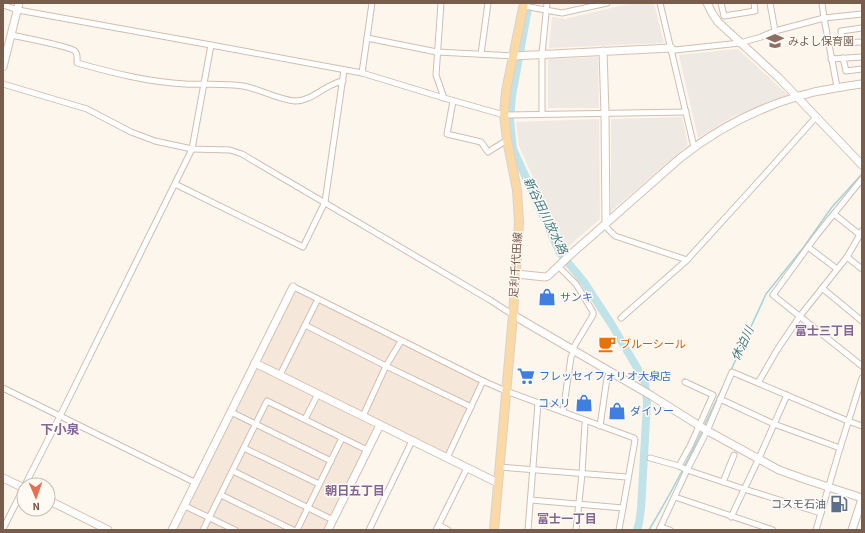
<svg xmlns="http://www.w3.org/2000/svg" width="865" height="533" font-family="'Source Sans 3','Noto Sans JP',sans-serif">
  <rect width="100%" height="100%" fill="#fdf6ec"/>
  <g fill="#f5e8da">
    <polygon points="296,291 480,381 481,384 446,452 444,453 262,363 261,359 295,292"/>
    <polygon points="258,369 372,426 373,429 324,530 176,530 255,371"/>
  </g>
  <g fill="#efe9e4">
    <polygon points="632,3 654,3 664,43 549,48 552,17 565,19"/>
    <polygon points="738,49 788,95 732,117 698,138 679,55"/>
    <polygon points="598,57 599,108 548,108 548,59"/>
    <polygon points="682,117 688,145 611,211 611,119"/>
    <polygon points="599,119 600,219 565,249 519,146 516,122"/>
  </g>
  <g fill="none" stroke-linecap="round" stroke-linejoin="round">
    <g stroke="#a5d3da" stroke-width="1.5">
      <polyline points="731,370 766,294 803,248 832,207 862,174"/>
      <polyline points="704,426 725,382"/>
      <path d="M649,530C668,498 686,465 702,431"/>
    </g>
    <polyline stroke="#bfe3e8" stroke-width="8" points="529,3 512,96 510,120 513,149 560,253 584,282 612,325 639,371 645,383 647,402 641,509 639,523 637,530"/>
    <g stroke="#d1beb0" stroke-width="7">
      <g id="street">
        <polyline points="441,3 436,75 444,98"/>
        <polyline points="660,3 694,147"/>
        <polyline points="721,3 724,16 755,11 754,3"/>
        <polyline points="770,3 775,31"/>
        <polyline points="822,3 824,18 837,87"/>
        <polyline points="3,5 18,10 211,45 362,73 444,98 504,115 686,112"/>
        <polyline points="524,6 562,13 607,3"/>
        <polyline points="862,28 841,31 842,43 862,42"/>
        <path d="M11,35C21,37 71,47 75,51C78,54 77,59 77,63C113,73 148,82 185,84C204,85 224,83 243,86C260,89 279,100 295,101C310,101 321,89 334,84C337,82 340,82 343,81"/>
        <polyline points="367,38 437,52 513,56"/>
        <polyline points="671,48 675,50 740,43 761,37 775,31 824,18 862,14"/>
        <polyline points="481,54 488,3"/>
        <polyline points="843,58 846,71 862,69"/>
        <polyline points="831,59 862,57"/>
        <polyline points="362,73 372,3"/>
        <polyline points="3,84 87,109 131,132 155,141 192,149 230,150 242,154 490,300 513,315"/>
        <polyline points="453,101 447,134 481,142 488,152 507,140"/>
        <polyline points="542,114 542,54 547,3"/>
        <polyline points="862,179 816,236 773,295 862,366"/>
        <polyline points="175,184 303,247 325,202 344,70"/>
        <polyline points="834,214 859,234"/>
        <polyline points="604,225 615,236 687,260"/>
        <polyline points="862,231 847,257 800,316 777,350 758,383 848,421 862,426"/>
        <polyline points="808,247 837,269"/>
        <polyline points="847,257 862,269"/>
        <polyline points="558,266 576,284 593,312 593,315 572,350"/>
        <polyline points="293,287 294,287 483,381 506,391 634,438 635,440 619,530"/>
        <polyline points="822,288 862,321"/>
        <polyline points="621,318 687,260 757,183 816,117"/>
        <polyline points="305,325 386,366 471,407"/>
        <polyline points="280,375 318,299"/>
        <polyline points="3,388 196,483"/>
        <polyline points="720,399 774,424 840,448"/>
        <polyline points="231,412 331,461"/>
        <polyline points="563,412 571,357 574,351"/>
        <polyline points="363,416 386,366 401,341"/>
        <polyline points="305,419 318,394"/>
        <polyline points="600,426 607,378 610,372"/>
        <polyline points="244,448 319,484"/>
        <polyline points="447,458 483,381"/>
        <polyline points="650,458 679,466 687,470 744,489 821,513"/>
        <polyline points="679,466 690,446 713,395 685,382"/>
        <polyline points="499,467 627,477"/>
        <polyline points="233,471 333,520"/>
        <polyline points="723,482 734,455"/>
        <polyline points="25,485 60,416 192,149 211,45"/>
        <polyline points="221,495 293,530"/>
        <polyline points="675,497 773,530"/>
        <polyline points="531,500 623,508"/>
        <polyline points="185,506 235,530"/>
        <polyline points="731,517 759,458 787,395"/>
        <polyline points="439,525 448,530"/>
        <polyline points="661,527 670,530"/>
        <polyline points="3,529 24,487"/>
        <polyline points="203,530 267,401 367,450"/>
        <polyline points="297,530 342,438"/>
        <polyline points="369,530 412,441"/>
        <polyline points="436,530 467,468"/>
        <polyline points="528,530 538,403"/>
        <polyline points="576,530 582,474 585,424 586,421"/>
        <polyline points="659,530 687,470 707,431 732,372 758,383"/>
        <polyline points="816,530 840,448 862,378"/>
      </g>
    </g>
    <g stroke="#d6c0b0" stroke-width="9">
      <g id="secondary">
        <polyline points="707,3 712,13 718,22 779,78 862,165"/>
        <polyline points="603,51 605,113 606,223"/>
        <polyline points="513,56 671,48"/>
        <polyline points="3,67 19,3"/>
        <path d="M516,274L545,277L548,276L569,256L679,159C714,131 753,110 796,97C801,95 808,94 814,92C830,89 846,86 862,84"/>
        <polyline points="513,315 652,396 706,430 779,470 804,479 862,498"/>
        <polyline points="255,363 498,483"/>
        <polyline points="3,478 24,488"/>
        <polyline points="48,500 108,530"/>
        <polyline points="172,530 293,287"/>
        <polyline points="328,530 380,425"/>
        <polyline points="852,530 862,499"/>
      </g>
    </g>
    <g stroke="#dad1cd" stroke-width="10">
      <polyline id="primary" points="494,530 513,315 519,222 517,190 507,140 504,115 506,91 524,3"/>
    </g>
    <use href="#street" stroke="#fff" stroke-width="5"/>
    <use href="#secondary" stroke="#fff" stroke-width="7"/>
    <use href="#primary" stroke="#fbd9a5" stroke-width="8"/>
  </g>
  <defs>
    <g id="school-bare" transform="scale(1.38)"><path d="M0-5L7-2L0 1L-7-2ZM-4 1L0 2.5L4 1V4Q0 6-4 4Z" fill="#8d6e63" stroke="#fffaf3" stroke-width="2.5" paint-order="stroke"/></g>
    <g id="shop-bare" transform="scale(1.38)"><path d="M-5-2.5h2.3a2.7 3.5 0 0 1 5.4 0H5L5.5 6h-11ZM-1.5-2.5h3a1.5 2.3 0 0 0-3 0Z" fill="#3f7fe0" stroke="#fffaf3" stroke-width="2.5" paint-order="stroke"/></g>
    <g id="cafe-bare" transform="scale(1.38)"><path d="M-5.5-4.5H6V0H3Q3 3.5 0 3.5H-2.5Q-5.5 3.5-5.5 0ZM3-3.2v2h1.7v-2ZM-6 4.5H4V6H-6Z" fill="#e8710a" stroke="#fffaf3" stroke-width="2.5" paint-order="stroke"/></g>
    <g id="supermarket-bare" transform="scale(1.38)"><path d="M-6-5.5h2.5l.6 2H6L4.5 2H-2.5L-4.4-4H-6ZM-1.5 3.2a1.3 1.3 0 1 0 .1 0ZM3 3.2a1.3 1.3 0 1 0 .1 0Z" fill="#3f7fe0" stroke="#fffaf3" stroke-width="2.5" paint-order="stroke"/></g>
    <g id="fuel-bare" transform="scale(1.38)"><path d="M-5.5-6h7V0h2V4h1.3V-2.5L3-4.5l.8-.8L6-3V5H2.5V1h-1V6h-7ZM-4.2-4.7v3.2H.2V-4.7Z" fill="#5c6f8a" stroke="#fffaf3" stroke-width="2.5" paint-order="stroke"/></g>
  </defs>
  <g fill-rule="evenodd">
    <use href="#school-bare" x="775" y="41"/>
    <use href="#shop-bare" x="547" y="297"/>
    <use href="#cafe-bare" x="607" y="344"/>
    <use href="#supermarket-bare" x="526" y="376"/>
    <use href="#shop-bare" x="584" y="403"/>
    <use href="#shop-bare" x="617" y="411"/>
    <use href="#fuel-bare" x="839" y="504"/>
  </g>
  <g text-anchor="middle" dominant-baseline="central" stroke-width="3" stroke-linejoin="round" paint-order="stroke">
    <g font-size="11" fill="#785e54" stroke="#fffaf3" text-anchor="start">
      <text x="788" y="41">みよし保育園</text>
    </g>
    <g font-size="11" fill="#7a5c4d" stroke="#fffaf3">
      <text transform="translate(516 265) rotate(-86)">足利千代田線</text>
    </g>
    <g font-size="11" fill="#366cbe" stroke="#fffaf3" text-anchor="start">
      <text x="560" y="297">サンキ</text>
      <text x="539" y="376">フレッセイフォリオ大泉店</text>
      <text x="571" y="403" text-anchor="end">コメリ</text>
      <text x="630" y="411">ダイソー</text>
    </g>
    <g font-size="11" fill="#c56008" stroke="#fffaf3" text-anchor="start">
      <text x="620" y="344">ブルーシール</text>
    </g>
    <g font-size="11" fill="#4e5e75" stroke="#fffaf3" text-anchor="end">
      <text x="826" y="504">コスモ石油</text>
    </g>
    <g font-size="12" font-style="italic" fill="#437c86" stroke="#fffaf3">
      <text transform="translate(545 216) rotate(64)">新谷田川放水路</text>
      <text transform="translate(743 344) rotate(-65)">休泊川</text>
    </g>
    <g font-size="12" font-weight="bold" fill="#846695" stroke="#fffaf3">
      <text x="825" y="331">富士三丁目</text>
      <text x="355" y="491">朝日五丁目</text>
      <text x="567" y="519">富士一丁目</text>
    </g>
    <g font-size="13" font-weight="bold" fill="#846695" stroke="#fffaf3">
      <text x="60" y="430">下小泉</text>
    </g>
  </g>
  <rect width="865" height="533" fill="none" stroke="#7a5c4d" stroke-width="8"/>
  <g transform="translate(36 497) rotate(178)"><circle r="19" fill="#fffaf3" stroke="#cabbb1"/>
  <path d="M0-3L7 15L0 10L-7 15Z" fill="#e76f51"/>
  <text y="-6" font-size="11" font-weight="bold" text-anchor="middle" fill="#7a5c4d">N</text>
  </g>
</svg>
